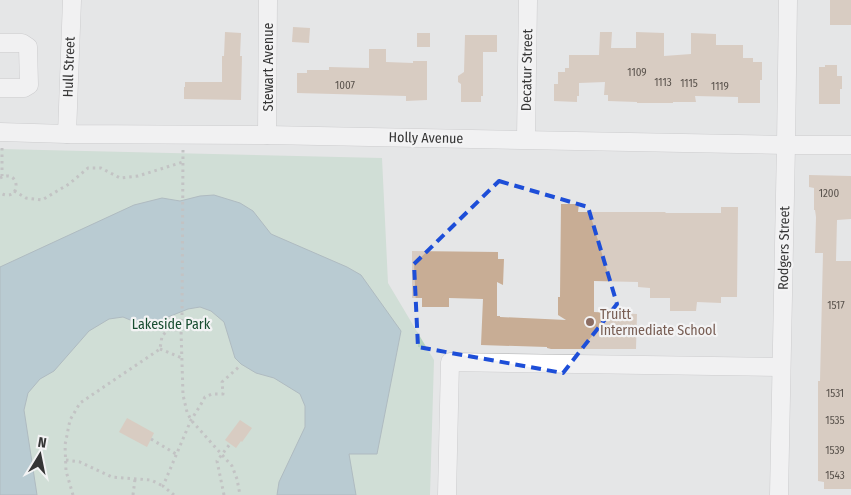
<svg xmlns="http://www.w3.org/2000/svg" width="851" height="495" font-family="'Fira Sans Condensed',sans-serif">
  <rect width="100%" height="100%" fill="#e5e6e7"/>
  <polygon fill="#b7d4c0" points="0,149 382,158 388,283 434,360 430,495 0,495"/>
  <polygon fill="#84aab9" stroke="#6c8791" points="214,195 240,203 253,211 271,234 347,267 361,275 401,331 377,454 349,454 356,495 277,495 279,482 305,427 305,406 300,394 274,378 256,373 241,364 235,358 224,322 211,311 200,307 188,309 153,323 140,324 123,317 109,319 89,331 54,371 40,379 28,393 24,410 37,495 0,495 0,267 134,205 162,198 180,201 200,196"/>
  <g fill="#c8ad95">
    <rect x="830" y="0" width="21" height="25"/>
    <polygon points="293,27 310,28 309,43 292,42"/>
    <polygon points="225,32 241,33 240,56 242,56 241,100 184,99 184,87 185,87 185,82 222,82 222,56 224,56"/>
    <polygon points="600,32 612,32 611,48 636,48 636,32 664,33 664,56 691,54 691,33 716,34 716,45 743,45 743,58 753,58 753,62 762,62 762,80 760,80 760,103 738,103 738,97 695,96 696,102 673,102 673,103 637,103 637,102 608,101 608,95 604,95 605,82 579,83 579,96 577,96 577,102 554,101 554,84 558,84 558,72 565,72 565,68 569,68 569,55 599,55"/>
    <rect x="417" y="33" width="13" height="14"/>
    <polygon points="465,35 497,35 497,52 483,52 483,96 481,96 481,102 461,102 461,84 458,82 458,76 464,72"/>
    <polygon points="369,49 386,49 386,62 413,63 413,61 427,61 427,100 406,101 406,96 297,93 297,73 307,73 307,70 329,70 329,67 369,68"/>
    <polygon points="825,65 837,65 837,76 842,76 842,89 840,89 840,104 819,104 819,67 825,67"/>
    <polygon points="809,175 851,176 851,219 837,220 836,261 851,261 851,489 824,489 824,482 818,481 818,381 820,381 823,253 815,253 816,217 815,210 814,210 814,188 809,187"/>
    <polygon points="561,204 579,204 578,212 666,212 665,213 721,213 721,207 738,207 737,297 721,297 721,303 697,302 696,311 670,311 670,298 650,298 650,288 638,287 638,282 594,281 594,312 637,314 636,349 551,349 547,348 547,347 481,345 483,299 449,298 449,307 422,307 422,298 412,298 412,251 498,252 498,259 504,259 503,285 497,282 497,316 500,316 500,317 566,320 558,315 558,297 560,297"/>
    <polygon points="127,418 154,433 147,447 119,432"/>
    <polygon points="240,420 252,428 242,442 241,441 236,448 225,440"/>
  </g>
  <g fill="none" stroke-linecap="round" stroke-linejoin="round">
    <g stroke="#aeafb0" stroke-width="19">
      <g id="minor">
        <polyline points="0,43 22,43 28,47 29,85 24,88 0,88"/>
        <polyline points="0,132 67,134 267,135 786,145 851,145"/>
        <polyline points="67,134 72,0"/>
        <polyline points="267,135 268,0"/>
        <polyline points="526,139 528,0"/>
        <polyline points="447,495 450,362 781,367"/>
        <polyline points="779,495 786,145 788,0"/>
      </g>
    </g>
    <g stroke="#989999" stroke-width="3" stroke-dasharray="2.5 4" stroke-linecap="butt">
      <polyline points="2,148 2,176"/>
      <polyline points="183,150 182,319 181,330 183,395 187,412 191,420 232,466 237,479 240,495"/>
      <path d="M0,178C21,167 22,204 0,193"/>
      <polyline points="14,191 26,198 42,200 69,184 88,168 101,168 120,178 138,176 183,162"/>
      <polyline points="160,349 182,358"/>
      <polyline points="151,439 176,454"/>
      <polyline points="66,460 80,462 112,477 151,480 163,486"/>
      <polyline points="73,495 66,471 65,445 70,420 80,403 160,349 162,336 169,329 181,330"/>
      <polyline points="133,495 135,479"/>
      <polyline points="174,495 163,486 191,420 200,406 205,397 212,394 223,394 222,382 241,365"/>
      <polyline points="224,495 217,461 230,444"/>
    </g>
    <use href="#minor" stroke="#fff" stroke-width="18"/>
  </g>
  <path d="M0 0H851V495H0ZM499,181L588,207L617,304L563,373L418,347L414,264Z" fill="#e5e6e7" fill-opacity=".55" fill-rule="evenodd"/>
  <path fill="none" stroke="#1d4ed8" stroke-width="4" stroke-dasharray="10 6" stroke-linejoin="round" d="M499,181L588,207L617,304L563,373L418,347L414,264Z"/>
  <circle fill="#8d6e63" stroke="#f3f3f4" stroke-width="2" cx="590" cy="322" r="5"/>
  <g text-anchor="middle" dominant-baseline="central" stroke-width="4.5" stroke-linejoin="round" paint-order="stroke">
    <g font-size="11" fill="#5a534d">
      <text x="637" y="72">1109</text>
      <text x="663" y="82">1113</text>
      <text x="689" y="83">1115</text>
      <text x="345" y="85">1007</text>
      <text x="720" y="86">1119</text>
      <text x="829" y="193">1200</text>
      <text x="836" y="305">1517</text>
      <text x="835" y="393">1531</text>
      <text x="835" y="420">1535</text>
      <text x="835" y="450">1539</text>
      <text x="835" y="475">1543</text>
    </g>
    <g font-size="14" fill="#353535" stroke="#f3f3f4">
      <text transform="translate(69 67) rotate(-88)">Hull Street</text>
      <text transform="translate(268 67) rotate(-90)">Stewart Avenue</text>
      <text transform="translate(527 70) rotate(-89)">Decatur Street</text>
      <text transform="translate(426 138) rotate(1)">Holly Avenue</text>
      <text transform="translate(784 248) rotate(-89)">Rodgers Street</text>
    </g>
    <g font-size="14" fill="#785e54" stroke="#f3f3f4" text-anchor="start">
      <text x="600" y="314">Truitt<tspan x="600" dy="16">Intermediate School</tspan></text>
    </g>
    <g font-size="14" fill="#184d30" stroke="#f3f3f4">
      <text x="171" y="324">Lakeside Park</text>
    </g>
  </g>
  <g transform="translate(40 455) rotate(10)" stroke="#f3f3f4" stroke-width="4" paint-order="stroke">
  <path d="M0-4L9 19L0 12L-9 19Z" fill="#353535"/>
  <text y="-8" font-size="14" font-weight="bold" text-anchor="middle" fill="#353535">N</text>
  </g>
</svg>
